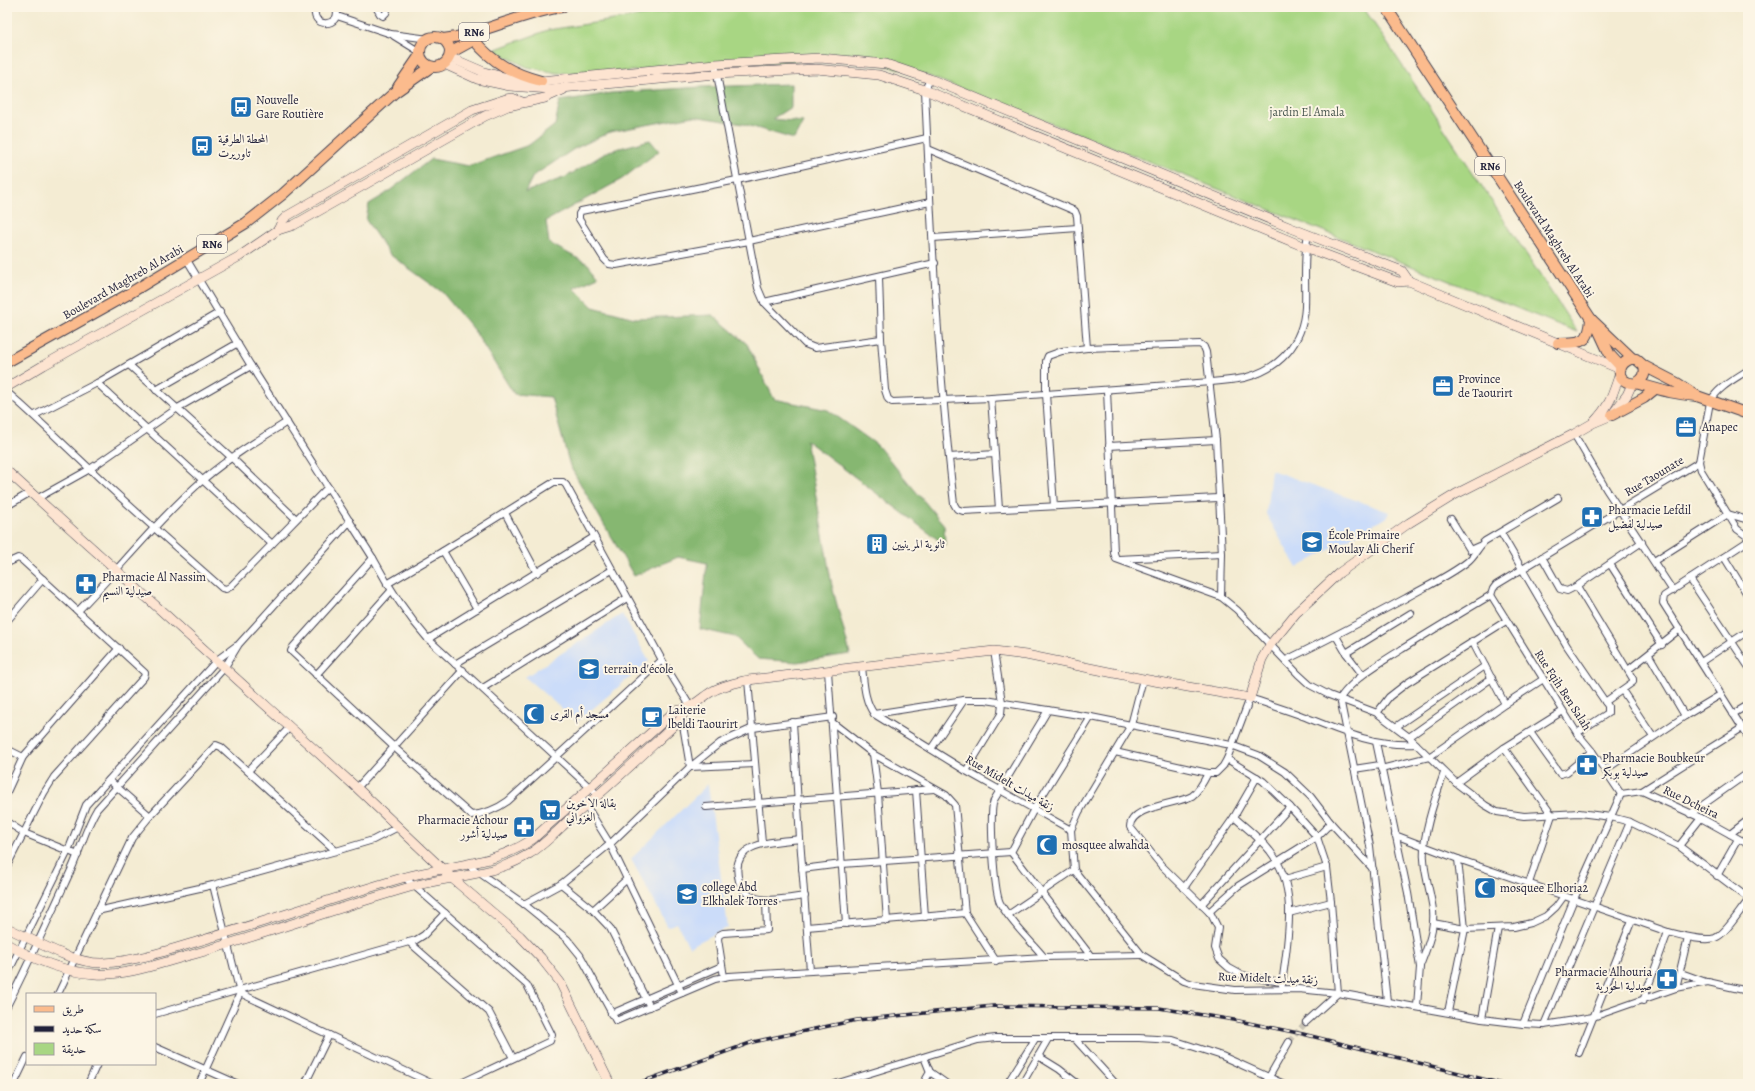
<svg xmlns="http://www.w3.org/2000/svg" width="1755" height="1091" font-family="Alegreya,Amiri,serif">
  <rect width="100%" height="100%" fill="#fcf5e5"/>
  <filter id="ink" filterUnits="userSpaceOnUse"><feTurbulence type="fractalNoise" baseFrequency=".025" numOctaves="2"/><feDisplacementMap in="SourceGraphic" scale="8" xChannelSelector="R" yChannelSelector="G"/><feConvolveMatrix kernelMatrix="1 2 1 2 8 2 1 2 1" color-interpolation-filters="sRGB"/></filter>
  <filter id="wash" filterUnits="userSpaceOnUse"><feTurbulence type="fractalNoise" baseFrequency=".012" numOctaves="4" result="noise"/><feDisplacementMap in="SourceGraphic" scale="16" xChannelSelector="R" yChannelSelector="G"/><feGaussianBlur stdDeviation="0.9" result="paint"/><feColorMatrix in="noise" values="0 0 0 0 0 0 0 0 0 0 0 0 0 0 0 0 0 1.4 0 .05"/><feComposite in="paint" operator="in"/></filter>
  <g filter="url(#wash)">
    <rect width="100%" height="100%" fill="#f4ecd3"/>
    <g fill="#cbdcf9">
      <polygon points="1271,470 1389,512 1387,517 1297,568 1266,514"/>
      <polygon points="622,614 649,661 577,722 525,677"/>
      <polygon points="708,784 728,927 689,947 677,923 668,927 631,859"/>
    </g>
    <path fill="#a8d683" stroke="#657c5f" d="M699,7H1363C1436,115 1506,223 1577,332L1100,142L923,74L853,58L598,73H557L527,67L493,50L548,30Z"/>
    <polygon fill="#86b771" stroke="#546c56" points="791,84 791,107 772,119 803,122 794,139 743,124 693,116 610,132 574,149 533,176 525,192 566,177 609,151 650,140 659,151 622,179 546,221 549,243 588,264 598,277 574,288 593,307 635,318 713,315 747,344 774,399 828,410 877,445 944,525 945,545 806,440 832,586 850,654 797,662 758,659 735,637 700,629 707,563 678,557 634,576 570,466 551,397 514,394 475,332 442,292 389,254 366,220 369,204 384,195 431,159 469,166 529,145 555,125 560,101 611,93 701,87"/>
  </g>
  <g filter="url(#ink)">
    <g fill="none" stroke-linecap="round" stroke-linejoin="round">
      <polyline stroke="#cac4b5" stroke-width="6" stroke-dasharray="6 3" stroke-linecap="butt" points="1289,1042 1306,1022"/>
      <g stroke="#424052" stroke-width="8">
        <g id="street">
          <polyline points="306,7 314,10"/>
          <path d="M316,7C308,28 343,29 336,7"/>
          <polyline points="376,7 380,14 383,16 386,13 388,7"/>
          <polyline points="337,16 391,34 429,39"/>
          <polyline points="394,36 420,52"/>
          <polyline points="715,64 758,288 764,302 805,344 815,348 881,339"/>
          <path d="M930,79L925,90C931,228 938,366 954,504L957,509L963,511L1218,498"/>
          <polyline points="927,138 737,180 586,210 581,211 579,214 579,219 604,259 609,264 616,265 749,241 930,202"/>
          <polyline points="928,149 1075,211 1077,216 1087,348"/>
          <polyline points="933,238 1078,228"/>
          <path d="M187,260L251,366L373,558C389,588 406,614 428,639L598,795"/>
          <path d="M879,277L881,339L885,390L888,399L892,402L991,398L1211,382C1222,381 1233,380 1244,378C1280,369 1303,343 1305,307C1306,283 1303,258 1308,234"/>
          <polyline points="764,302 935,263"/>
          <polyline points="129,365 231,457 296,519"/>
          <path d="M1748,370C1735,379 1718,387 1710,402L1699,462L1701,470L1737,529L1748,537"/>
          <polyline points="97,383 272,544"/>
          <polyline points="156,390 238,343"/>
          <polyline points="1107,390 1114,553 1116,559 1221,597 1237,610 1298,674 1310,685 1329,695 1377,713 1409,737 1456,783 1485,805 1497,812 1524,816 1579,813 1611,817 1630,822 1679,846 1748,898"/>
          <path d="M7,392C36,417 62,443 90,469C133,510 178,549 222,588L226,589L230,587L328,487"/>
          <polyline points="991,398 999,509"/>
          <polyline points="35,415 97,383 220,312"/>
          <polyline points="1574,434 1606,489 1673,591"/>
          <polyline points="1109,446 1216,440"/>
          <polyline points="949,457 995,454"/>
          <polyline points="38,498 90,469 176,409 251,366"/>
          <polyline points="7,506 31,492"/>
          <polyline points="1054,506 1046,394 1046,361 1048,356 1062,351 1087,348 1200,344 1204,347 1206,352 1216,440 1222,554 1221,597"/>
          <polyline points="505,513 537,573"/>
          <polyline points="1451,519 1470,550 1479,546"/>
          <polyline points="1501,533 1567,646 1608,706 1608,713 1577,733"/>
          <polyline points="1748,541 1664,596 1663,603 1748,737"/>
          <polyline points="443,551 477,609"/>
          <polyline points="1542,557 1560,589 1567,591 1577,586 1642,542"/>
          <polyline points="1724,557 1748,596"/>
          <path d="M373,558L293,647L291,651L395,748L471,815C484,814 497,809 508,801L662,660"/>
          <polyline points="1118,559 1222,554"/>
          <polyline points="1654,561 1728,514 1748,520"/>
          <polyline points="7,563 18,558 22,560 145,673 144,677 54,777 44,793 7,866"/>
          <polyline points="1610,564 1662,645"/>
          <polyline points="1690,579 1748,666"/>
          <polyline points="387,584 443,551 554,482 563,482 566,485 662,660 690,706"/>
          <polyline points="1577,586 1633,679 1633,682 1605,702"/>
          <polyline points="1491,595 1493,589 1496,585 1699,462"/>
          <polyline points="1491,595 1577,733 1592,751 1621,794"/>
          <path d="M78,611C120,568 159,518 204,479C230,457 258,440 287,422"/>
          <polyline points="7,621 43,579"/>
          <polyline points="1336,636 1346,653 1362,674"/>
          <polyline points="428,639 594,537"/>
          <polyline points="1472,641 1505,704"/>
          <polyline points="1346,653 1411,613"/>
          <polyline points="1649,655 1685,716"/>
          <path d="M1286,660C1327,640 1367,619 1406,598C1427,586 1449,576 1467,562C1475,556 1478,547 1485,541L1558,498"/>
          <polyline points="1701,662 1748,631"/>
          <polyline points="455,664 612,570"/>
          <path d="M862,667C864,683 864,700 874,714L966,771L1071,830"/>
          <polyline points="1628,670 1680,629"/>
          <polyline points="828,671 846,924"/>
          <polyline points="316,675 391,591"/>
          <polyline points="1143,679 1131,725 1079,812 1071,830 1074,870 1142,955 1184,981 1193,984 1235,990 1298,989 1338,993 1482,1019 1523,1024 1544,1025 1593,1017 1676,988 1708,982 1748,991"/>
          <polyline points="748,680 762,843"/>
          <polyline points="483,688 627,598"/>
          <polyline points="1622,690 1653,737"/>
          <polyline points="1377,713 1389,697 1407,683 1506,621"/>
          <polyline points="874,714 964,700 986,700 1091,717 1231,745 1258,755 1285,772 1311,797 1331,823 1373,869"/>
          <polyline points="1733,714 1748,705"/>
          <polyline points="680,717 682,719 690,767 755,764"/>
          <polyline points="793,722 800,839 810,971"/>
          <polyline points="833,723 873,754 946,795 955,805 965,913 996,961"/>
          <polyline points="1397,726 1485,666"/>
          <polyline points="1530,732 1560,774 1567,772 1592,751"/>
          <polyline points="1409,737 1492,678"/>
          <polyline points="1376,742 1408,893 1420,967 1417,1006"/>
          <polyline points="1504,748 1552,815 1529,883"/>
          <polyline points="7,749 23,757"/>
          <polyline points="931,749 964,700"/>
          <path d="M1115,752L1208,773H1216L1223,766L1227,759L1250,698C1267,704 1284,709 1300,715C1338,730 1374,747 1416,744"/>
          <polyline points="873,754 878,793 887,921"/>
          <polyline points="1227,759 1263,781 1290,807 1317,837 1327,867 1331,902 1338,993 1306,1022"/>
          <polyline points="1354,769 1380,765"/>
          <polyline points="1381,769 1429,757 1505,704 1542,680"/>
          <polyline points="1605,770 1685,716 1720,695"/>
          <polyline points="248,771 289,728"/>
          <polyline points="966,771 1001,714 1002,702 994,651"/>
          <path d="M1208,773C1204,781 1199,791 1192,796C1178,804 1130,806 1130,827L1161,865L1211,914L1218,928L1215,948L1219,959L1229,968L1240,974L1255,978L1282,982"/>
          <polyline points="109,780 150,816"/>
          <polyline points="1456,783 1504,748 1563,711"/>
          <polyline points="357,788 463,670"/>
          <polyline points="916,790 925,917"/>
          <polyline points="1642,791 1742,728"/>
          <polyline points="7,792 23,757 119,648"/>
          <polyline points="1621,794 1642,791 1701,818 1748,844"/>
          <polyline points="581,797 610,844 682,993"/>
          <polyline points="706,807 934,789"/>
          <polyline points="1690,814 1748,773"/>
          <path d="M1234,817C1246,828 1260,838 1270,851C1300,888 1287,942 1282,985"/>
          <polyline points="7,822 24,833 78,855"/>
          <polyline points="1730,834 1748,820"/>
          <path d="M1395,835L1458,859L1668,932C1680,935 1703,942 1715,938C1726,934 1740,910 1748,901"/>
          <path d="M800,839C773,842 728,841 739,881C741,889 748,896 756,898C770,902 789,898 805,896"/>
          <polyline points="1679,846 1701,818"/>
          <polyline points="1011,852 1034,809 1091,717"/>
          <polyline points="1011,852 1090,955"/>
          <polyline points="468,865 524,904 567,939 580,955 616,1021 715,979 729,976 1044,957 1142,955"/>
          <polyline points="802,869 842,864 1011,852"/>
          <polyline points="1717,876 1738,839"/>
          <polyline points="404,877 527,985 552,1035 550,1041 459,1084"/>
          <polyline points="1285,879 1327,867"/>
          <polyline points="561,884 593,910 610,928 650,1007"/>
          <polyline points="213,885 240,993 433,1084"/>
          <polyline points="1184,888 1234,817 1257,777"/>
          <polyline points="524,904 561,884 610,844 690,767 720,743 753,728 833,717"/>
          <polyline points="1201,905 1290,807"/>
          <polyline points="593,910 627,879"/>
          <polyline points="97,911 213,885 336,851 373,840 398,827"/>
          <polyline points="1209,912 1238,886 1317,837 1331,823"/>
          <polyline points="1289,913 1331,902"/>
          <polyline points="1008,915 1074,870"/>
          <polyline points="1433,923 1465,929 1514,927 1531,923 1546,916 1556,907 1564,896"/>
          <polyline points="807,927 965,913"/>
          <polyline points="409,942 489,1012 513,1058"/>
          <path d="M1044,957C1030,940 1011,923 1000,903C994,890 989,813 994,800L1048,710"/>
          <path d="M1420,966C1427,948 1435,929 1433,910C1430,888 1422,868 1424,846C1427,821 1436,796 1444,773"/>
          <polyline points="1681,973 1706,982"/>
          <polyline points="7,975 68,851 86,805 217,660 236,646"/>
          <polyline points="724,977 718,939 719,935 723,933 767,930 766,900"/>
          <polyline points="1676,988 1688,937"/>
          <polyline points="58,994 132,838 150,816 216,745 221,747 336,851"/>
          <path d="M1387,1001L1370,846L1340,698C1356,676 1379,664 1402,649C1431,631 1461,613 1491,595"/>
          <polyline points="1643,1001 1668,932"/>
          <path d="M7,1006C30,961 51,914 72,868C81,848 86,827 97,809L225,667L239,644L350,521"/>
          <polyline points="1448,1012 1465,929 1458,859"/>
          <polyline points="155,1014 416,940 424,935 445,913"/>
          <polyline points="611,1014 722,966"/>
          <polyline points="1482,1019 1498,928"/>
          <polyline points="1523,1024 1574,899 1621,794"/>
          <polyline points="1544,1025 1630,822"/>
          <polyline points="1075,1039 1116,1084"/>
          <polyline points="155,1047 238,1084"/>
          <polyline points="1579,1053 1632,920"/>
          <polyline points="1038,1056 1059,1069 1078,1084"/>
          <polyline points="924,1057 930,1072 947,1084"/>
          <polyline points="14,1084 27,1057"/>
          <polyline points="88,1084 97,1064"/>
          <polyline points="199,1084 240,993"/>
          <polyline points="305,1084 329,1035"/>
          <polyline points="835,1084 978,1040 996,1038 1139,1038 1173,1040 1222,1056 1284,1084"/>
          <polyline points="923,1084 930,1072"/>
          <polyline points="1007,1084 1035,1039"/>
          <polyline points="1022,1084 1048,1039"/>
          <polyline points="1265,1084 1289,1042"/>
        </g>
      </g>
      <g stroke="#424052" stroke-width="10">
        <g id="secondary">
          <polyline points="449,57 484,72 512,79 541,81 715,64 820,58 886,64 930,79 1291,228 1402,271 1409,281"/>
          <polyline points="444,64 477,79 510,86 550,89 716,74 816,69 879,75 925,90 1305,247 1398,282 1409,281 1620,369"/>
          <polyline points="278,230 282,221 287,216 472,110 506,99 512,98 522,102"/>
          <polyline points="7,387 44,365 240,256 278,230 294,225 485,116 508,106 545,98 563,90"/>
          <path d="M1594,422C1611,404 1612,396 1620,373"/>
          <polyline points="7,471 357,788 453,879 520,936 541,958 560,982 610,1084"/>
          <path d="M7,928C35,940 72,964 103,963C138,961 172,949 206,939C271,920 336,897 402,878C447,865 495,866 534,838L675,711C691,710 698,700 711,692C723,685 735,683 748,680L994,651L1026,655L1143,679L1250,698L1262,659L1270,645L1296,613L1339,573L1409,523L1456,494L1574,434L1593,423L1612,415L1627,395L1632,384"/>
          <path d="M7,944C33,959 65,972 95,974C128,976 160,963 191,955C265,934 337,908 410,887C450,875 493,877 529,854C544,845 557,831 569,820C608,788 644,753 681,719L685,710"/>
        </g>
      </g>
      <g stroke="#424052" stroke-width="12">
        <g id="primary">
          <polyline points="1386,7 1591,319 1633,359"/>
          <circle cx="435" cy="52" r="15"/>
          <path d="M443,39C484,34 521,13 562,7"/>
          <path d="M474,40C492,62 513,74 541,81"/>
          <polyline points="450,53 479,37"/>
          <polyline points="398,87 420,55"/>
          <polyline points="1597,327 1610,355 1621,367"/>
          <path d="M1558,343C1581,342 1589,345 1591,319"/>
          <polyline points="7,362 125,296 246,223 283,194 394,93 431,67"/>
          <polyline points="1644,366 1677,383 1697,396 1748,414"/>
          <path d="M1636,383C1644,379 1646,374 1644,366L1636,359C1623,357 1612,375 1627,382C1631,384 1635,383 1639,384C1661,390 1673,394 1697,396"/>
          <polyline points="1612,415 1644,398 1655,389"/>
        </g>
      </g>
      <use href="#street" stroke="#fff" stroke-width="6"/>
      <use href="#secondary" stroke="#fde4d1" stroke-width="9"/>
      <use href="#primary" stroke="#fbbb8d" stroke-width="10"/>
      <g stroke="#22223b" stroke-width="3.5">
        <polyline id="rail" points="636,1084 753,1042 857,1020 993,1006 1159,1008 1234,1020 1303,1034 1503,1084"/>
      </g>
      <use href="#rail" stroke="#fcf5e5" stroke-width="2" stroke-dasharray="6" stroke-linecap="butt"/>
    </g>
  </g>
  <defs>
    <g id="bus-square" transform="scale(1.15)"><rect x="-9" y="-9" width="18" height="18" rx="4" fill="#1f6fb2" stroke="#fcf5e5"/><path d="M-5-6H5V4H4V6H2V4H-2V6H-4V4H-5ZM-3.5-4V0h7V-4ZM-3.5 1.2v1.5H-2V1.2ZM2 1.2v1.5H3.5V1.2Z" fill="#fff"/></g>
    <g id="office-square" transform="scale(1.15)"><rect x="-9" y="-9" width="18" height="18" rx="4" fill="#1f6fb2" stroke="#fcf5e5"/><path d="M-6-3h4V-5.5h4V-3h4V5H-6ZM-1-4.5V-3h2v-1.5ZM-6 0V1H6V0Z" fill="#fff"/></g>
    <g id="pharmacy-square" transform="scale(1.15)"><rect x="-9" y="-9" width="18" height="18" rx="4" fill="#1f6fb2" stroke="#fcf5e5"/><path d="M-2-6h4v4h4v4h-4v4h-4v-4h-4v-4h4Z" fill="#fff"/></g>
    <g id="school-square" transform="scale(1.15)"><rect x="-9" y="-9" width="18" height="18" rx="4" fill="#1f6fb2" stroke="#fcf5e5"/><path d="M0-5L7-2L0 1L-7-2ZM-4 1L0 2.5L4 1V4Q0 6-4 4Z" fill="#fff"/></g>
    <g id="building-square" transform="scale(1.15)"><rect x="-9" y="-9" width="18" height="18" rx="4" fill="#1f6fb2" stroke="#fcf5e5"/><path d="M-4-6H4V6H1V3H-1V6H-4ZM-2.5-4.3h1.7v1.8h-1.7ZM.8-4.3h1.7v1.8H.8ZM-2.5-1h1.7V.8h-1.7ZM.8-1h1.7V.8H.8Z" fill="#fff"/></g>
    <g id="mosque-square" transform="scale(1.15)"><rect x="-9" y="-9" width="18" height="18" rx="4" fill="#1f6fb2" stroke="#fcf5e5"/><path d="M3.5-4.9A6 6 0 1 0 3.5 4.9A5 5 0 1 1 3.5-4.9Z" fill="#fff"/></g>
    <g id="cafe-square" transform="scale(1.15)"><rect x="-9" y="-9" width="18" height="18" rx="4" fill="#1f6fb2" stroke="#fcf5e5"/><path d="M-5.5-4.5H6V0H3Q3 3.5 0 3.5H-2.5Q-5.5 3.5-5.5 0ZM3-3.2v2h1.7v-2ZM-6 4.5H4V6H-6Z" fill="#fff"/></g>
    <g id="supermarket-square" transform="scale(1.15)"><rect x="-9" y="-9" width="18" height="18" rx="4" fill="#1f6fb2" stroke="#fcf5e5"/><path d="M-6-5.5h2.5l.6 2H6L4.5 2H-2.5L-4.4-4H-6ZM-1.5 3.2a1.3 1.3 0 1 0 .1 0ZM3 3.2a1.3 1.3 0 1 0 .1 0Z" fill="#fff"/></g>
  </defs>
  <g fill-rule="evenodd">
    <use href="#bus-square" x="241" y="107"/>
    <use href="#bus-square" x="202" y="146"/>
    <use href="#office-square" x="1443" y="386"/>
    <use href="#office-square" x="1686" y="427"/>
    <use href="#pharmacy-square" x="1592" y="517"/>
    <use href="#school-square" x="1312" y="542"/>
    <use href="#building-square" x="877" y="544"/>
    <use href="#pharmacy-square" x="86" y="584"/>
    <use href="#school-square" x="589" y="669"/>
    <use href="#mosque-square" x="534" y="714"/>
    <use href="#cafe-square" x="652" y="717"/>
    <use href="#pharmacy-square" x="1587" y="765"/>
    <use href="#supermarket-square" x="550" y="810"/>
    <use href="#pharmacy-square" x="524" y="827"/>
    <use href="#mosque-square" x="1047" y="845"/>
    <use href="#mosque-square" x="1485" y="888"/>
    <use href="#school-square" x="687" y="894"/>
    <use href="#pharmacy-square" x="1667" y="979"/>
  </g>
  <g text-anchor="middle" dominant-baseline="central" stroke-width="4" stroke-linejoin="round" paint-order="stroke">
    <g fill="#fcf5e5" stroke="#63616e" stroke-width="1">
      <rect x="459" y="23" width="30" height="18" rx="3"/>
      <rect x="1475" y="157" width="30" height="18" rx="3"/>
      <rect x="197" y="235" width="30" height="18" rx="3"/>
    </g>
    <g font-size="11" font-weight="bold" fill="#22223b">
      <text x="474" y="32">RN6</text>
      <text x="1490" y="166">RN6</text>
      <text x="212" y="244">RN6</text>
    </g>
    <g font-size="12" fill="#22223b" stroke="#fcf5e5" text-anchor="start">
      <text x="256" y="100">Nouvelle<tspan x="256" dy="14">Gare Routière</tspan></text>
      <text x="218" y="139">المحطة الطرقية<tspan x="218" dy="14">تاوريرت</tspan></text>
      <text x="1458" y="379">Province<tspan x="1458" dy="14">de Taourirt</tspan></text>
      <text x="1702" y="427">Anapec</text>
      <text x="1608" y="510">Pharmacie Lefdil<tspan x="1608" dy="14">صيدلية لفضيل</tspan></text>
      <text x="1328" y="535">École Primaire<tspan x="1328" dy="14">Moulay Ali Cherif</tspan></text>
      <text x="892" y="544">ثانوية المرينيين</text>
      <text x="102" y="577">Pharmacie Al Nassim<tspan x="102" dy="14">صيدلية النسيم</tspan></text>
      <text x="604" y="669">terrain d'école</text>
      <text x="668" y="710">Laiterie<tspan x="668" dy="14">lbeldi Taourirt</tspan></text>
      <text x="550" y="714">مسجد أم القرى</text>
      <text x="1602" y="758">Pharmacie Boubkeur<tspan x="1602" dy="14">صيدلية بوبكر</tspan></text>
      <text x="566" y="803">بقالة الاخوين<tspan x="566" dy="14">الغزواني</tspan></text>
      <text x="508" y="820" text-anchor="end">Pharmacie Achour<tspan x="508" dy="14">صيدلية أشور</tspan></text>
      <text x="1062" y="845">mosquee alwahda</text>
      <text x="702" y="887">college Abd<tspan x="702" dy="14">Elkhalek Torres</tspan></text>
      <text x="1500" y="888">mosquee Elhoria2</text>
      <text x="1652" y="972" text-anchor="end">Pharmacie Alhouria<tspan x="1652" dy="14">صيدلية الحورية</tspan></text>
    </g>
    <g font-size="12" fill="#4a5851" stroke="#fcf5e5">
      <text x="1307" y="112">jardin El Amala</text>
    </g>
    <g font-size="12" fill="#22223b" stroke="#fcf5e5">
      <text transform="translate(1554 239) rotate(57)">Boulevard Maghreb Al Arabi</text>
      <text transform="translate(123 282) rotate(-30)">Boulevard Maghreb Al Arabi</text>
      <text transform="translate(1654 476) rotate(-31)">Rue Taounate</text>
      <text transform="translate(1563 690) rotate(57)">Rue Fqih Ben Salah</text>
      <text transform="translate(1010 783) rotate(30)">Rue Midelt زنقة ميدلت</text>
      <text transform="translate(1691 802) rotate(26)">Rue Dcheira</text>
      <text transform="translate(1268 978) rotate(2)">Rue Midelt زنقة ميدلت</text>
    </g>
  </g>
  <rect width="1755" height="1091" fill="none" stroke="#fcf5e5" stroke-width="24"/>
  <rect x="26" y="993" width="130" height="72" fill="#fcf5e5" stroke="#a5a1a1"/>
  <rect x="34" y="1006" width="20" height="6" fill="#fbbb8d" stroke="#a5a1a1"/>
  <text x="62" y="1013" font-size="12" fill="#22223b">طريق</text>
  <rect x="34" y="1026" width="20" height="6" fill="#22223b" stroke="#a5a1a1"/>
  <text x="62" y="1033" font-size="12" fill="#22223b">سكة حديد</text>
  <rect x="34" y="1043" width="20" height="12" fill="#a8d683" stroke="#a5a1a1"/>
  <text x="62" y="1053" font-size="12" fill="#22223b">حديقة</text>
</svg>
